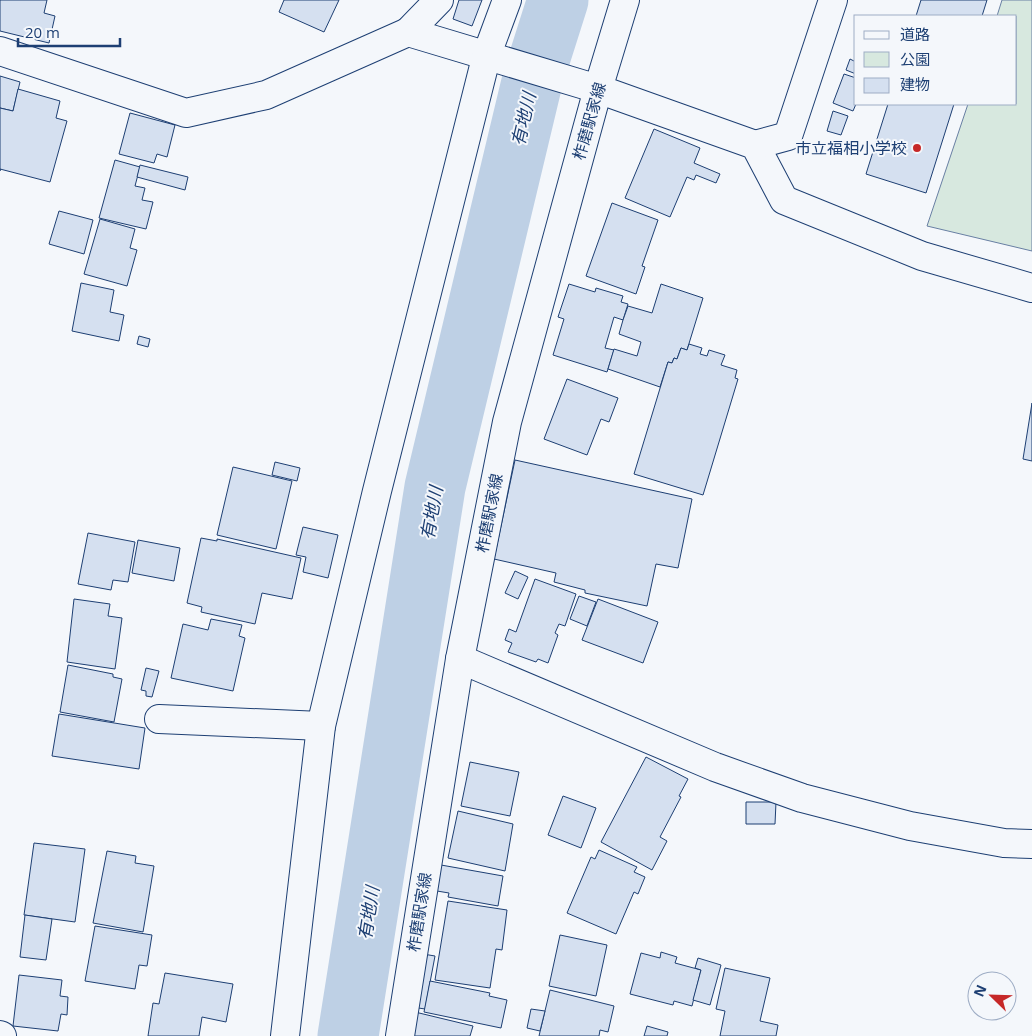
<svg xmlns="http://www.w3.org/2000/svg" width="1032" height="1036" font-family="'Open Sans','Noto Sans JP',sans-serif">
  <rect width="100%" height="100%" fill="#f4f7fb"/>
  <polygon fill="#d7e8df" stroke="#687fa3" points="1002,0 1032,0 1032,251 927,226 968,104 1016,104 1016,16 997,16"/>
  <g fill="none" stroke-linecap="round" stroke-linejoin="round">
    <polyline stroke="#bed0e5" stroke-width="61" points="348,1036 435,487 532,82 558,0"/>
  </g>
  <g fill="#d5e0f0" stroke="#1d3f73">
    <polygon points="0,0 47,0 44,13 55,16 49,43 0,31"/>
    <polygon points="284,0 339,0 324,32 279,12"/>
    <polygon points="459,0 482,0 472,26 453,19"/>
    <polygon points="921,0 987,0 982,16 916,16"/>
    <polygon points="850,59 856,62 856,74 846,70"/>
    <polygon points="844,74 856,78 856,104 853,111 833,103"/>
    <polygon points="0,76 20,82 13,111 0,108"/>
    <polygon points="18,89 60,101 56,118 67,121 50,182 0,169 0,171 0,108 13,111"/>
    <polygon points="888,104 954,104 926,193 866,174"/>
    <polygon points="833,111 848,116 841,135 827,131"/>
    <polygon points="130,113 175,125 167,157 157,154 154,163 119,154"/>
    <polygon points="654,129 700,148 694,163 720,174 716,183 696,175 694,180 687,177 670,217 625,198"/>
    <polygon points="115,160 140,167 135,186 145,188 142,200 153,202 146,229 99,218"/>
    <polygon points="140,165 188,177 185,190 137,177"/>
    <polygon points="612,203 658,220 642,266 645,267 636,294 586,276"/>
    <polygon points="59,211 93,220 84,254 49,244"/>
    <polygon points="100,219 135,229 130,248 137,250 127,286 84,274"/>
    <polygon points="81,283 114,290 110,312 124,315 119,341 72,331"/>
    <polygon points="569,284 595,292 596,288 623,296 621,302 628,304 623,320 614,317 605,348 614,350 607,372 553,355 564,319 558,317"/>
    <polygon points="661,284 703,298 687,350 681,348 677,359 674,358 672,363 668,362 660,387 608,369 614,349 637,356 641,342 619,334 623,320 628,306 652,313"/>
    <polygon points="139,336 150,339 148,347 137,344"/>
    <polygon points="689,344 702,348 700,354 707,356 709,350 725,355 721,365 737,370 735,378 738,379 703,495 634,474 668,362 672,363 674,358 677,359 681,348 687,350"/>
    <polygon points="567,379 618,398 609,422 601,419 587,455 544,439"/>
    <polygon points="1032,403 1032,461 1023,459"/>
    <polygon points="515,460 692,499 678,568 656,564 647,606 585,593 585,590 554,582 556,573 494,559"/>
    <polygon points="275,462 300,468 297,481 272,475"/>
    <polygon points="233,467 292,481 276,549 217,535"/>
    <polygon points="303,527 338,535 328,578 303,572 306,557 296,555"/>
    <polygon points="88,533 135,542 128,582 113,580 111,590 78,584"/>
    <polygon points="201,538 217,541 217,539 301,558 292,599 262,593 255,624 201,612 202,607 187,603"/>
    <polygon points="138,540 180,548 174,581 132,573"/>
    <polygon points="515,571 528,577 518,599 505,593"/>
    <polygon points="535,579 576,594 565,626 559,624 555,633 558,635 548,663 538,659 536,662 508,652 512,643 505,640 509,629 516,632"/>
    <polygon points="579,596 596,602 587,626 570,619"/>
    <polygon points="74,599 110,604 108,616 122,618 115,669 67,662"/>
    <polygon points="598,599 658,622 643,663 582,640"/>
    <polygon points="211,619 242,625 239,636 245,638 233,691 171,678 183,624 208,630"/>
    <polygon points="68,665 113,674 113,677 122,679 114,722 60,712"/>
    <polygon points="146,668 159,671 152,697 146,696 146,691 141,690"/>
    <polygon points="59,714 145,728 139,769 52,756"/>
    <polygon points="646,757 688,779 679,796 681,797 660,837 667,841 652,870 601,842"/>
    <polygon points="470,762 519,772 510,816 461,806"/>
    <polygon points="563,796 596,808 581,848 548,835"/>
    <polygon points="746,802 776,802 775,824 746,824"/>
    <polygon points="458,811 513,824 505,871 448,858"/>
    <polygon points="34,843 85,849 75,922 24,915"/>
    <polygon points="599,850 637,867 634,872 645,877 638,894 634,892 616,934 567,913 591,857 595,859"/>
    <polygon points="107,851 136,856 135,863 154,866 143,932 93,923"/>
    <polygon points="441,865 503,876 498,906 448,897 449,893 437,891"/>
    <polygon points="448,901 507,910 502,950 496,949 490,988 435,980"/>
    <polygon points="25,915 52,919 46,960 20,957"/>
    <polygon points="95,926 152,935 147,966 139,965 135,989 85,981"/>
    <polygon points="560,935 607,945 596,996 549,986"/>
    <polygon points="661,952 677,957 675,963 701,970 692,1006 674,1001 673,1005 630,994 641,953 660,958"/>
    <polygon points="423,954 435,956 425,1009 412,1007"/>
    <polygon points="698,958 721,965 710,1005 693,1000 701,970 695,968"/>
    <polygon points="725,968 770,978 760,1021 778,1025 776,1036 720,1036 725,1011 716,1009"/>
    <polygon points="165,973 233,984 226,1022 202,1017 199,1036 148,1036 153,1003 159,1004"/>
    <polygon points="19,975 62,980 60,996 68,997 67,1015 61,1014 58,1031 13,1026"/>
    <polygon points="430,981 490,993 489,996 507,1000 501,1028 424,1012"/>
    <polygon points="550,990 614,1006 608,1032 600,1030 599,1036 539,1036"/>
    <polygon points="531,1009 545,1011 540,1031 527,1028"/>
    <polygon points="415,1012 473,1026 470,1036 410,1036"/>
    <polygon points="647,1026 668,1032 667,1036 644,1036"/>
  </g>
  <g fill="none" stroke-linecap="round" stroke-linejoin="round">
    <g stroke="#1d3f73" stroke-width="30">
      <g id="minor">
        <polyline points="408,32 439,0"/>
        <polyline points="0,51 186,113 266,95 408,32 598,89 755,145 784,200 922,256 1032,288"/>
        <polyline points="755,145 788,136 833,0"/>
        <polyline points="460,659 715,767 802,798 910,826 1004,843 1032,844"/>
        <polyline points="159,719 321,726"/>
        <polyline points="0,1035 2,1036"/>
        <polyline points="285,1036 321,726 377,491 487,54 507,0"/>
      </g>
    </g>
    <g stroke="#1d3f73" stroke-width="30">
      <polyline id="major" points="400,1036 460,659 507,422 598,89 625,0"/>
    </g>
    <use href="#minor" stroke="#f4f7fb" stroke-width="28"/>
    <use href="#major" stroke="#f4f7fb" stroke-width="28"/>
  </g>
  <circle fill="#c62828" stroke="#f4f7fb" stroke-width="2" cx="917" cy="148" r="5"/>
  <g text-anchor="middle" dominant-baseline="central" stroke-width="4" stroke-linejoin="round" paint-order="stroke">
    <g font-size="16" fill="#1d3f73" stroke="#f4f7fb">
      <text transform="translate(589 121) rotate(-74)">柞磨駅家線</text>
      <text transform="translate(489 513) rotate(-79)">柞磨駅家線</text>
      <text transform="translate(419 912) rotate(-81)">柞磨駅家線</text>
    </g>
    <g font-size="16" fill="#1d3f73" stroke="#f4f7fb" text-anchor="end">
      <text x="907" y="148">市立福相小学校</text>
    </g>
    <g font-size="18" font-style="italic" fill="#1d3f73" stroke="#f4f7fb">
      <text transform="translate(523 119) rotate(-77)">有地川</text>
      <text transform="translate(431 513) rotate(-80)">有地川</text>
      <text transform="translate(368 913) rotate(-81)">有地川</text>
    </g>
  </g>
  <rect x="854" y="15" width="162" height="90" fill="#f4f7fb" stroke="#9eadc5"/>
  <rect x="864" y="31" width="25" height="8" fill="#f4f7fb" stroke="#9eadc5"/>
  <text x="900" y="40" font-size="15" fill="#1d3f73">道路</text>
  <rect x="864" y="52" width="25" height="15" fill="#d7e8df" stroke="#9eadc5"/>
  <text x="900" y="65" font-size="15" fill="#1d3f73">公園</text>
  <rect x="864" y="78" width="25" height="15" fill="#d5e0f0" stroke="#9eadc5"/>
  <text x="900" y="90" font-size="15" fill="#1d3f73">建物</text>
  <g transform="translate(992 996) rotate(293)"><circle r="24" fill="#f4f7fb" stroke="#9eadc5"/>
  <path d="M0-4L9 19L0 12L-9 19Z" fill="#c62828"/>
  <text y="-8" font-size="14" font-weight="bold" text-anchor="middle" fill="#1d3f73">N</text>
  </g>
  <path d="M18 38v8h102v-8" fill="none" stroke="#1d3f73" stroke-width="2.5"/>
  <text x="25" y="38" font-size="15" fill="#1d3f73" stroke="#f4f7fb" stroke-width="4" paint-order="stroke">20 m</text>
</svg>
